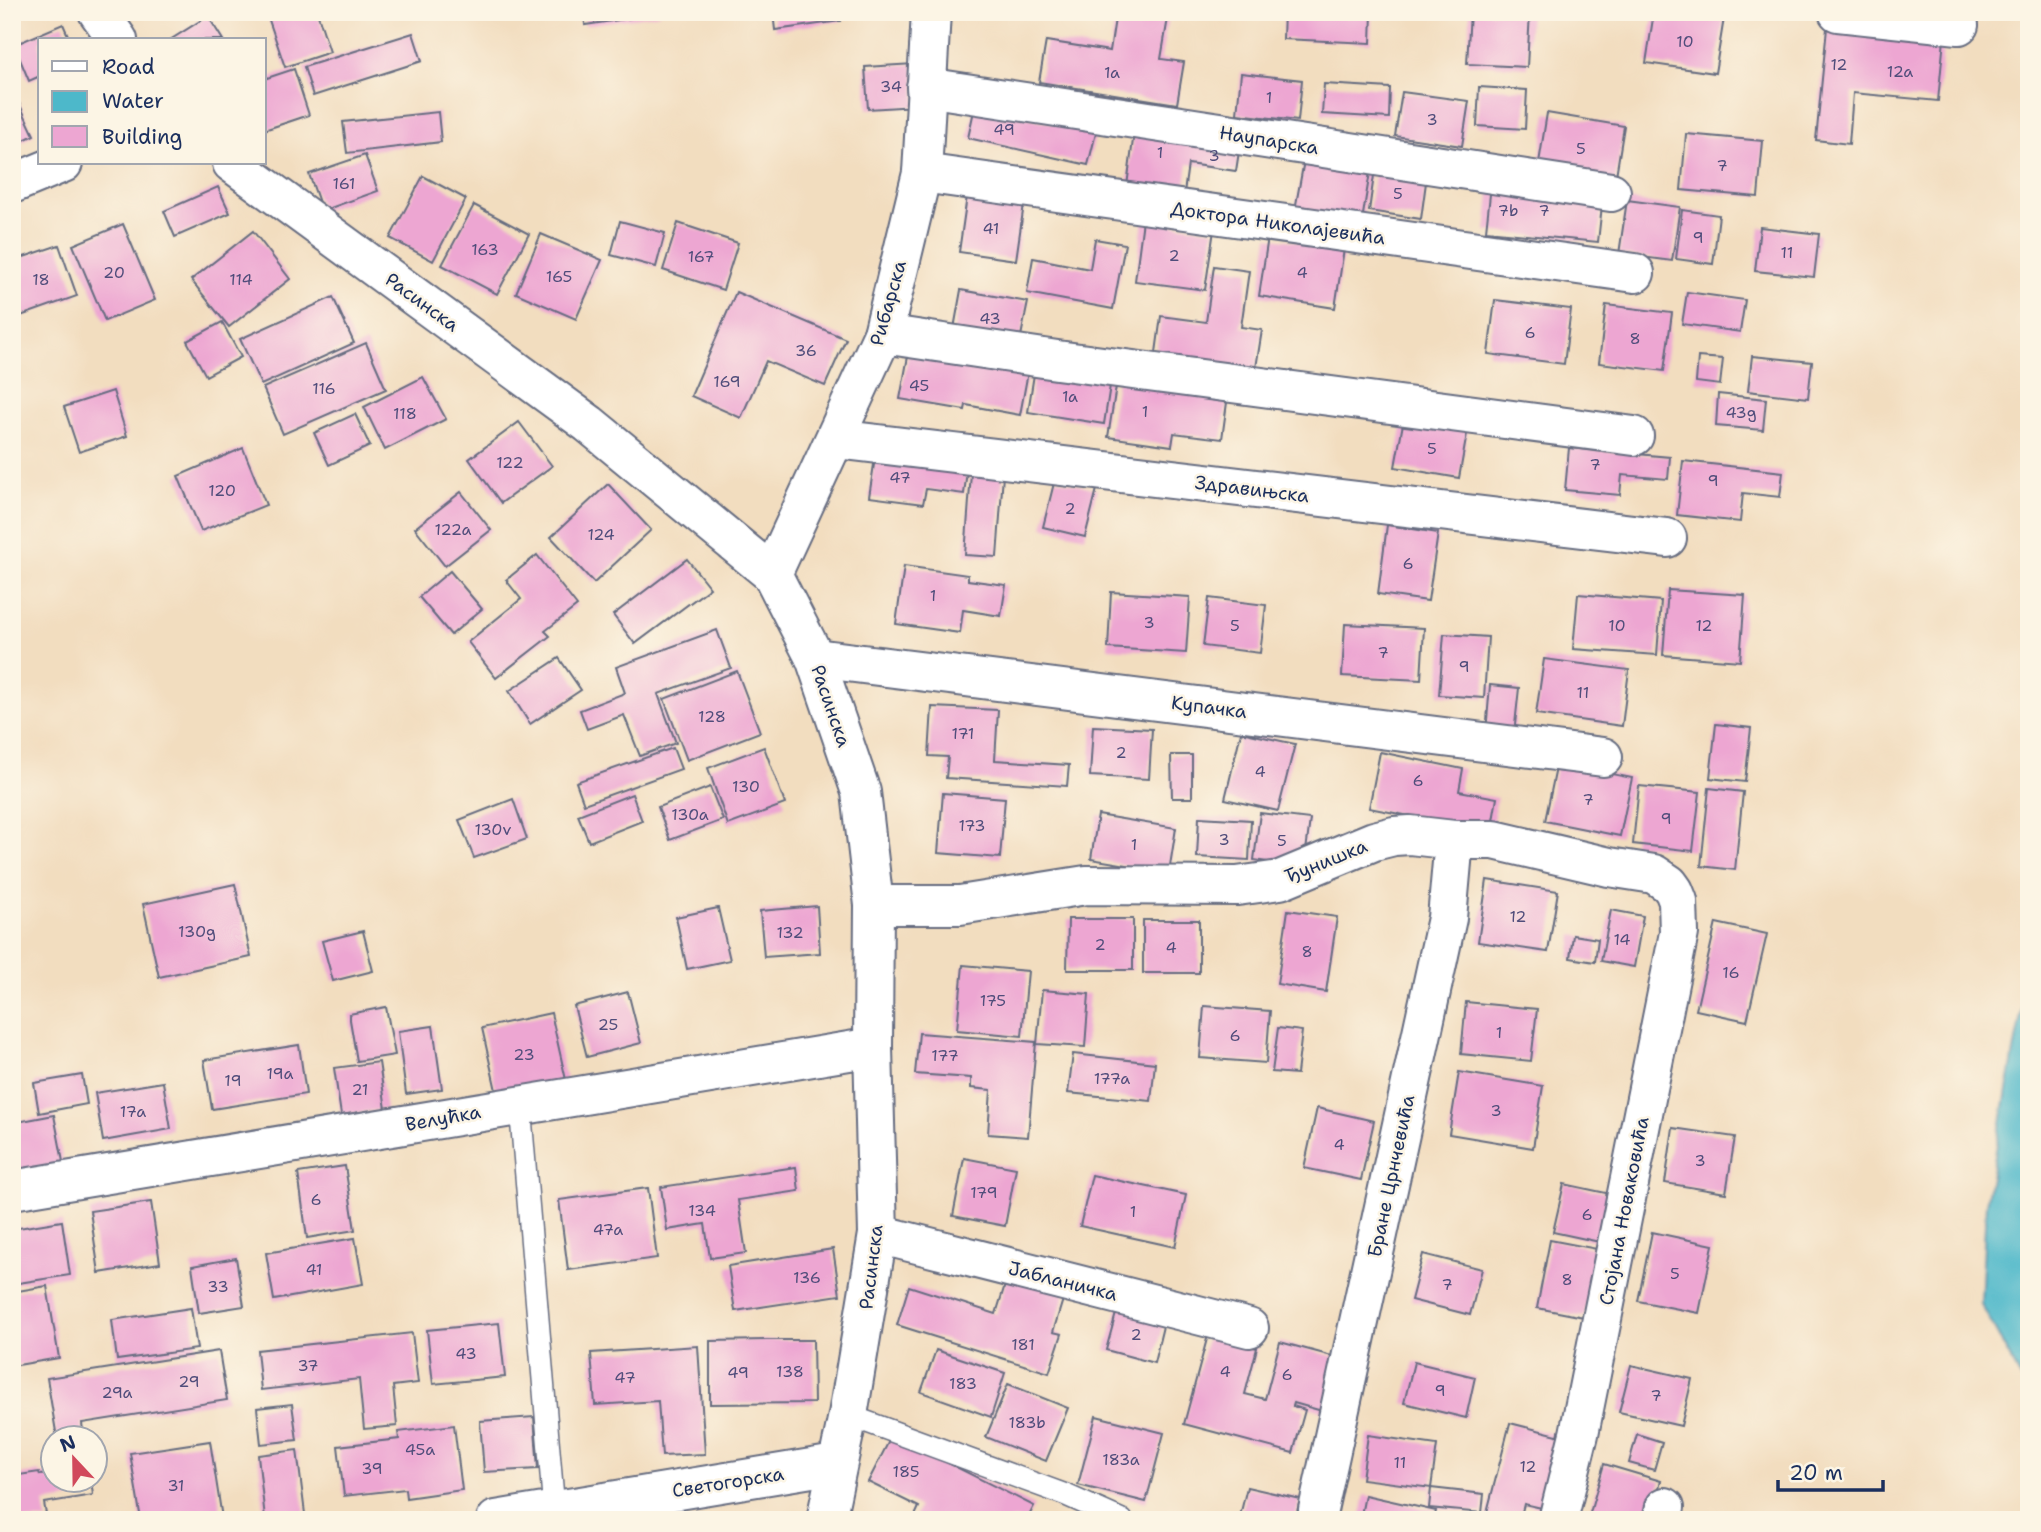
<svg xmlns="http://www.w3.org/2000/svg" width="2041" height="1532" font-family="'Shantell Sans',sans-serif">
  <rect width="100%" height="100%" fill="#fcf5e5"/>
  <filter id="ink" filterUnits="userSpaceOnUse"><feTurbulence type="fractalNoise" baseFrequency=".0143" numOctaves="2"/><feDisplacementMap in="SourceGraphic" scale="14" xChannelSelector="R" yChannelSelector="G"/><feConvolveMatrix kernelMatrix="1 2 1 2 8 2 1 2 1" color-interpolation-filters="sRGB"/></filter>
  <filter id="wash" filterUnits="userSpaceOnUse"><feTurbulence type="fractalNoise" baseFrequency=".00686" numOctaves="4" result="noise"/><feDisplacementMap in="SourceGraphic" scale="28" xChannelSelector="R" yChannelSelector="G"/><feGaussianBlur stdDeviation="1.57" result="paint"/><feColorMatrix in="noise" values="0 0 0 0 0 0 0 0 0 0 0 0 0 0 0 0 0 1.4 0 .05"/><feComposite in="paint" operator="in"/></filter>
  <g filter="url(#wash)">
    <rect width="100%" height="100%" fill="#f2ddbf"/>
    <polygon fill="#4db8ca" stroke="#347494" stroke-width="2" points="2029,971 2029,1393 1981,1304 1986,1204"/>
    <g id="blocks">
      <g fill="#eda6d2">
        <polygon points="281,12 317,12 330,52 285,67 268,17"/>
        <polygon points="584,12 659,12 659,14 585,25"/>
        <polygon points="773,12 839,12 841,21 775,30"/>
        <polygon points="1116,12 1168,18 1161,59 1184,62 1177,104 1039,82 1046,41 1110,51"/>
        <polygon points="1284,12 1372,12 1371,43 1283,39"/>
        <polygon points="1470,12 1530,12 1527,67 1467,64"/>
        <polygon points="1654,12 1682,12 1724,18 1715,73 1646,63"/>
        <polygon points="208,16 223,40 170,40"/>
        <polygon points="63,24 70,40 40,40 40,76 29,81 14,45"/>
        <polygon points="1827,28 1944,39 1938,101 1853,93 1849,144 1816,140"/>
        <polygon points="413,33 422,61 313,96 304,67"/>
        <polygon points="914,64 916,106 868,109 865,67"/>
        <polygon points="294,69 309,115 264,130 264,79"/>
        <polygon points="1241,73 1302,80 1298,121 1237,114"/>
        <polygon points="1324,84 1390,88 1389,118 1322,114"/>
        <polygon points="1479,87 1527,90 1525,129 1477,126"/>
        <polygon points="12,88 34,135 12,146"/>
        <polygon points="1402,92 1469,101 1462,146 1395,136"/>
        <polygon points="975,106 1096,133 1088,165 968,138"/>
        <polygon points="438,112 441,142 347,153 343,122"/>
        <polygon points="1547,113 1624,126 1615,182 1538,169"/>
        <polygon points="1134,132 1240,145 1236,171 1188,164 1184,193 1127,186"/>
        <polygon points="1686,134 1763,141 1758,197 1681,190"/>
        <polygon points="365,155 378,191 322,211 309,174"/>
        <polygon points="1305,155 1371,166 1362,221 1295,210"/>
        <polygon points="1375,168 1427,175 1421,219 1369,211"/>
        <polygon points="423,176 466,199 433,261 390,238"/>
        <polygon points="1491,185 1603,196 1598,242 1486,231"/>
        <polygon points="218,187 230,213 175,237 164,211"/>
        <polygon points="967,196 1024,204 1016,260 959,252"/>
        <polygon points="1627,200 1680,207 1672,261 1619,254"/>
        <polygon points="474,205 529,234 497,294 442,265"/>
        <polygon points="1682,210 1719,215 1713,264 1676,259"/>
        <polygon points="1143,220 1214,230 1205,290 1135,281"/>
        <polygon points="620,221 665,233 656,267 611,255"/>
        <polygon points="678,223 738,243 723,290 663,270"/>
        <polygon points="123,224 155,300 105,321 73,245"/>
        <polygon points="1760,227 1819,234 1814,277 1755,271"/>
        <polygon points="253,231 290,279 229,327 191,280"/>
        <polygon points="541,234 602,260 576,319 516,293"/>
        <polygon points="1268,237 1344,249 1335,308 1259,296"/>
        <polygon points="1095,239 1125,244 1113,309 1027,293 1033,258 1090,269"/>
        <polygon points="59,245 77,296 12,319 12,261"/>
        <polygon points="1214,266 1249,271 1241,327 1262,330 1255,374 1155,360 1161,316 1206,322"/>
        <polygon points="961,290 1028,302 1019,346 953,334"/>
        <polygon points="736,292 846,339 825,386 766,361 741,418 691,396"/>
        <polygon points="1687,292 1745,300 1740,332 1682,324"/>
        <polygon points="333,297 354,343 261,385 240,339"/>
        <polygon points="1495,300 1571,309 1564,364 1488,354"/>
        <polygon points="1606,305 1672,313 1664,371 1599,363"/>
        <polygon points="222,322 241,357 206,376 187,341"/>
        <polygon points="366,343 386,389 283,434 263,388"/>
        <polygon points="909,351 1028,372 1020,415 966,405 965,410 900,399"/>
        <polygon points="1752,356 1812,362 1808,398 1748,391"/>
        <polygon points="1698,357 1723,359 1720,385 1696,382"/>
        <polygon points="1035,368 1111,379 1104,424 1028,412"/>
        <polygon points="423,377 446,419 385,450 364,407"/>
        <polygon points="1117,380 1228,395 1222,439 1174,433 1172,446 1108,437"/>
        <polygon points="113,391 127,436 79,452 64,407"/>
        <polygon points="1718,394 1766,399 1763,430 1716,426"/>
        <polygon points="355,414 370,446 329,465 314,433"/>
        <polygon points="1404,418 1468,428 1459,478 1395,467"/>
        <polygon points="519,422 552,466 501,503 469,459"/>
        <polygon points="243,448 266,505 201,531 178,476"/>
        <polygon points="1569,448 1670,457 1668,479 1622,475 1620,495 1565,490"/>
        <polygon points="875,458 967,471 964,494 926,489 923,504 869,497"/>
        <polygon points="1683,461 1783,472 1780,497 1743,493 1740,522 1677,515"/>
        <polygon points="971,473 1003,475 997,557 965,555"/>
        <polygon points="1055,479 1097,489 1085,537 1043,527"/>
        <polygon points="608,484 651,530 594,583 551,537"/>
        <polygon points="461,492 491,530 445,566 415,528"/>
        <polygon points="1387,525 1438,533 1428,601 1378,594"/>
        <polygon points="537,555 577,606 545,631 550,636 496,678 468,642 521,599 506,580"/>
        <polygon points="687,559 710,588 635,644 613,615"/>
        <polygon points="904,566 968,575 968,580 1006,585 1001,616 963,610 960,633 896,624"/>
        <polygon points="450,571 482,609 451,635 419,597"/>
        <polygon points="1668,590 1745,595 1740,661 1663,655"/>
        <polygon points="1111,592 1190,597 1186,653 1108,648"/>
        <polygon points="1578,594 1661,601 1657,655 1573,649"/>
        <polygon points="1209,598 1266,605 1260,653 1203,646"/>
        <polygon points="1345,624 1424,628 1421,680 1342,676"/>
        <polygon points="717,630 731,668 658,694 676,743 640,756 624,715 587,729 580,710 625,693 616,667"/>
        <polygon points="1444,634 1488,637 1484,698 1439,695"/>
        <polygon points="559,658 581,690 530,724 509,691"/>
        <polygon points="1544,659 1629,670 1622,726 1536,714"/>
        <polygon points="737,671 760,732 687,760 664,699"/>
        <polygon points="1490,685 1519,688 1514,734 1486,732"/>
        <polygon points="932,707 998,710 995,760 1069,765 1067,786 946,778 948,757 929,756"/>
        <polygon points="1716,724 1751,728 1745,782 1710,778"/>
        <polygon points="1093,726 1152,729 1149,779 1090,776"/>
        <polygon points="1241,732 1295,744 1278,811 1225,799"/>
        <polygon points="764,747 785,804 728,825 708,768"/>
        <polygon points="673,748 681,769 584,804 576,782"/>
        <polygon points="1380,752 1463,769 1459,791 1497,798 1491,832 1369,808"/>
        <polygon points="1171,755 1192,755 1192,798 1172,798"/>
        <polygon points="1557,763 1632,778 1620,836 1545,821"/>
        <polygon points="1639,786 1700,792 1693,851 1633,844"/>
        <polygon points="710,787 723,820 670,840 658,807"/>
        <polygon points="1709,788 1743,792 1735,870 1701,866"/>
        <polygon points="943,793 1005,798 1000,858 938,853"/>
        <polygon points="632,794 642,821 589,842 578,815"/>
        <polygon points="513,799 527,839 474,858 459,820"/>
        <polygon points="1260,813 1310,819 1304,867 1254,860"/>
        <polygon points="1098,815 1176,828 1169,872 1091,859"/>
        <polygon points="1199,817 1251,820 1249,860 1197,857"/>
        <polygon points="1487,880 1558,891 1548,952 1478,942"/>
        <polygon points="235,884 251,957 159,977 143,904"/>
        <polygon points="817,906 820,953 764,957 760,911"/>
        <polygon points="718,908 730,960 687,969 676,917"/>
        <polygon points="1288,910 1337,917 1326,992 1277,984"/>
        <polygon points="1611,910 1643,916 1634,967 1601,961"/>
        <polygon points="1068,919 1133,919 1133,970 1067,970"/>
        <rect x="1143" y="920" width="56" height="53"/>
        <polygon points="1716,923 1767,934 1747,1021 1696,1010"/>
        <polygon points="363,931 373,971 333,981 322,941"/>
        <polygon points="1573,935 1598,939 1595,962 1570,958"/>
        <polygon points="963,965 1028,971 1022,1036 957,1030"/>
        <polygon points="1042,990 1089,994 1085,1047 1037,1044"/>
        <polygon points="628,992 641,1043 587,1057 574,1006"/>
        <polygon points="1466,1002 1537,1009 1531,1061 1461,1054"/>
        <polygon points="1204,1006 1270,1011 1266,1063 1200,1058"/>
        <polygon points="386,1007 395,1055 357,1061 349,1014"/>
        <polygon points="551,1013 566,1080 497,1095 482,1028"/>
        <polygon points="433,1026 442,1089 406,1094 398,1031"/>
        <polygon points="1278,1028 1302,1031 1297,1074 1272,1072"/>
        <polygon points="919,1033 1036,1042 1028,1137 988,1134 991,1090 971,1088 971,1078 915,1074"/>
        <polygon points="299,1045 306,1094 212,1109 204,1060"/>
        <polygon points="1073,1054 1155,1063 1151,1101 1068,1093"/>
        <polygon points="379,1062 386,1109 341,1115 334,1068"/>
        <polygon points="1459,1072 1543,1086 1533,1148 1449,1134"/>
        <polygon points="82,1075 87,1104 39,1113 34,1083"/>
        <polygon points="163,1082 171,1129 103,1141 95,1093"/>
        <polygon points="1317,1108 1374,1121 1361,1180 1304,1168"/>
        <polygon points="54,1115 65,1172 18,1181 12,1152 12,1123"/>
        <polygon points="1673,1128 1735,1137 1726,1193 1665,1183"/>
        <polygon points="964,1158 1016,1168 1005,1226 953,1216"/>
        <polygon points="345,1166 355,1230 307,1238 298,1173"/>
        <polygon points="796,1167 799,1191 738,1200 746,1253 710,1258 705,1224 667,1230 661,1187"/>
        <polygon points="1092,1175 1186,1195 1175,1247 1080,1226"/>
        <polygon points="1564,1184 1620,1196 1609,1244 1553,1232"/>
        <polygon points="648,1188 657,1258 568,1270 559,1200"/>
        <polygon points="151,1202 160,1263 99,1273 90,1211"/>
        <polygon points="62,1221 70,1275 12,1284 12,1229"/>
        <polygon points="1652,1232 1713,1245 1699,1313 1638,1301"/>
        <polygon points="355,1238 363,1284 274,1300 266,1253"/>
        <polygon points="1550,1240 1597,1249 1584,1317 1537,1308"/>
        <polygon points="833,1249 840,1295 735,1311 728,1266"/>
        <polygon points="1423,1254 1482,1269 1470,1315 1411,1300"/>
        <polygon points="236,1258 244,1306 199,1313 192,1266"/>
        <polygon points="1008,1275 1065,1293 1053,1332 1062,1334 1049,1373 897,1325 909,1286 996,1314"/>
        <polygon points="47,1286 59,1358 12,1366 12,1292"/>
        <polygon points="1118,1306 1165,1318 1154,1363 1106,1350"/>
        <polygon points="191,1308 197,1349 117,1360 112,1320"/>
        <polygon points="499,1323 505,1377 433,1384 427,1330"/>
        <polygon points="412,1333 418,1383 393,1386 397,1426 364,1429 359,1379 261,1390 257,1350"/>
        <polygon points="1208,1335 1257,1348 1245,1394 1265,1399 1280,1342 1343,1359 1329,1413 1294,1403 1293,1406 1305,1410 1293,1453 1184,1424"/>
        <polygon points="766,1340 813,1340 814,1403 710,1404 710,1341"/>
        <polygon points="698,1346 705,1454 662,1456 658,1401 595,1405 591,1353"/>
        <polygon points="936,1350 1005,1373 991,1417 921,1392"/>
        <polygon points="219,1351 227,1400 82,1423 84,1438 57,1438 47,1378"/>
        <polygon points="1414,1362 1475,1377 1466,1418 1404,1403"/>
        <polygon points="1631,1365 1692,1379 1681,1426 1619,1412"/>
        <polygon points="1008,1384 1068,1408 1046,1461 986,1437"/>
        <polygon points="292,1404 297,1440 261,1444 257,1408"/>
        <polygon points="1096,1416 1164,1433 1146,1502 1078,1485"/>
        <polygon points="534,1417 538,1469 484,1472 480,1421"/>
        <polygon points="1510,1423 1565,1437 1546,1509 1524,1504 1520,1520 1485,1520"/>
        <polygon points="454,1425 462,1490 406,1498 405,1489 344,1496 338,1446 399,1439 398,1432"/>
        <polygon points="1637,1434 1662,1442 1654,1470 1629,1463"/>
        <polygon points="892,1435 1034,1506 1027,1520 913,1520 919,1507 868,1482"/>
        <polygon points="1368,1435 1437,1445 1431,1488 1362,1479"/>
        <polygon points="210,1441 222,1518 141,1520 130,1453"/>
        <polygon points="297,1450 305,1514 265,1518 258,1455"/>
        <polygon points="1604,1464 1661,1481 1649,1520 1588,1520"/>
        <polygon points="39,1472 40,1475 52,1473 52,1480 91,1480 93,1495 44,1503 47,1520 12,1520 12,1476"/>
        <polygon points="1247,1487 1300,1499 1295,1520 1239,1520"/>
        <polygon points="1431,1488 1484,1494 1482,1513 1429,1508"/>
        <polygon points="1365,1495 1436,1511 1434,1520 1360,1520"/>
      </g>
    </g>
  </g>
  <g filter="url(#ink)">
    <use href="#blocks" fill-opacity="0" stroke="#666c80" stroke-width="2"/>
    <g fill="none" stroke-linecap="round" stroke-linejoin="round">
      <g stroke="#666c80" stroke-width="24">
        <g id="service">
          <polyline points="520,1105 554,1510"/>
          <polyline points="848,1415 1066,1495 1122,1520"/>
        </g>
      </g>
      <g stroke="#666c80" stroke-width="42">
        <g id="minor">
          <polyline points="98,12 118,40"/>
          <polyline points="1838,12 1959,25"/>
          <polyline points="926,87 1611,192"/>
          <polyline points="232,163 589,424 772,574 815,658 861,792 874,905 873,1047 878,1234 848,1415 826,1520"/>
          <polyline points="922,173 1635,273"/>
          <polyline points="12,184 63,163"/>
          <polyline points="883,334 1057,360 1634,436"/>
          <polyline points="836,439 1667,538"/>
          <polyline points="772,574 883,334 922,173 931,12"/>
          <polyline points="815,658 1603,757"/>
          <polyline points="874,905 960,905 1086,885 1237,886 1280,880 1374,841 1394,836 1410,835 1454,840 1494,840 1609,867 1654,874 1669,884 1674,891 1678,901 1679,933 1579,1434 1558,1520"/>
          <polyline points="12,1190 873,1047"/>
          <polyline points="878,1234 1249,1328"/>
          <polyline points="1318,1510 1447,918 1454,840"/>
          <polyline points="496,1520 836,1464"/>
          <polyline points="1662,1520 1665,1507"/>
        </g>
      </g>
      <use href="#service" stroke="#fff" stroke-width="21"/>
      <use href="#minor" stroke="#fff" stroke-width="38"/>
    </g>
  </g>
  <g text-anchor="middle" dominant-baseline="central" stroke-width="5" stroke-linejoin="round" paint-order="stroke">
    <g font-size="16" fill="#504d7b">
      <text x="1685" y="41">10</text>
      <text x="1839" y="64">12</text>
      <text x="1900" y="71">12a</text>
      <text x="1112" y="72">1a</text>
      <text x="891" y="86">34</text>
      <text x="1269" y="97">1</text>
      <text x="1432" y="119">3</text>
      <text x="1004" y="129">49</text>
      <text x="1581" y="148">5</text>
      <text x="1160" y="152">1</text>
      <text x="1214" y="155">3</text>
      <text x="1722" y="165">7</text>
      <text x="344" y="183">161</text>
      <text x="1398" y="193">5</text>
      <text x="1508" y="210">7b</text>
      <text x="1544" y="210">7</text>
      <text x="991" y="228">41</text>
      <text x="1698" y="237">9</text>
      <text x="485" y="249">163</text>
      <text x="1787" y="252">11</text>
      <text x="1174" y="255">2</text>
      <text x="701" y="256">167</text>
      <text x="114" y="272">20</text>
      <text x="1302" y="272">4</text>
      <text x="559" y="276">165</text>
      <text x="41" y="279">18</text>
      <text x="241" y="279">114</text>
      <text x="990" y="318">43</text>
      <text x="1530" y="332">6</text>
      <text x="1635" y="338">8</text>
      <text x="806" y="350">36</text>
      <text x="727" y="381">169</text>
      <text x="919" y="385">45</text>
      <text x="324" y="388">116</text>
      <text x="1070" y="396">1a</text>
      <text x="1145" y="411">1</text>
      <text x="1741" y="412">43g</text>
      <text x="405" y="413">118</text>
      <text x="1432" y="448">5</text>
      <text x="510" y="462">122</text>
      <text x="1595" y="464">7</text>
      <text x="900" y="477">47</text>
      <text x="1713" y="480">9</text>
      <text x="222" y="490">120</text>
      <text x="1070" y="508">2</text>
      <text x="453" y="529">122a</text>
      <text x="601" y="534">124</text>
      <text x="1408" y="563">6</text>
      <text x="933" y="595">1</text>
      <text x="1149" y="622">3</text>
      <text x="1235" y="625">5</text>
      <text x="1617" y="625">10</text>
      <text x="1704" y="625">12</text>
      <text x="1383" y="652">7</text>
      <text x="1464" y="666">9</text>
      <text x="1583" y="692">11</text>
      <text x="712" y="716">128</text>
      <text x="963" y="733">171</text>
      <text x="1121" y="752">2</text>
      <text x="1260" y="771">4</text>
      <text x="1418" y="780">6</text>
      <text x="746" y="786">130</text>
      <text x="1588" y="799">7</text>
      <text x="690" y="814">130a</text>
      <text x="1666" y="818">9</text>
      <text x="972" y="825">173</text>
      <text x="493" y="829">130v</text>
      <text x="1224" y="839">3</text>
      <text x="1282" y="840">5</text>
      <text x="1134" y="844">1</text>
      <text x="1518" y="916">12</text>
      <text x="197" y="931">130g</text>
      <text x="790" y="932">132</text>
      <text x="1622" y="939">14</text>
      <text x="1100" y="944">2</text>
      <text x="1171" y="947">4</text>
      <text x="1307" y="951">8</text>
      <text x="1731" y="972">16</text>
      <text x="993" y="1000">175</text>
      <text x="608" y="1024">25</text>
      <text x="1499" y="1032">1</text>
      <text x="1235" y="1035">6</text>
      <text x="524" y="1054">23</text>
      <text x="945" y="1055">177</text>
      <text x="280" y="1073">19a</text>
      <text x="1112" y="1078">177a</text>
      <text x="233" y="1080">19</text>
      <text x="360" y="1089">21</text>
      <text x="1496" y="1110">3</text>
      <text x="133" y="1111">17a</text>
      <text x="1339" y="1144">4</text>
      <text x="1700" y="1160">3</text>
      <text x="984" y="1192">179</text>
      <text x="316" y="1199">6</text>
      <text x="702" y="1210">134</text>
      <text x="1133" y="1211">1</text>
      <text x="1587" y="1214">6</text>
      <text x="608" y="1229">47a</text>
      <text x="314" y="1269">41</text>
      <text x="1675" y="1273">5</text>
      <text x="807" y="1277">136</text>
      <text x="1567" y="1279">8</text>
      <text x="1447" y="1284">7</text>
      <text x="218" y="1286">33</text>
      <text x="1136" y="1334">2</text>
      <text x="1023" y="1344">181</text>
      <text x="466" y="1353">43</text>
      <text x="308" y="1365">37</text>
      <text x="790" y="1371">138</text>
      <text x="1225" y="1371">4</text>
      <text x="738" y="1372">49</text>
      <text x="1287" y="1374">6</text>
      <text x="625" y="1377">47</text>
      <text x="189" y="1381">29</text>
      <text x="963" y="1383">183</text>
      <text x="1440" y="1390">9</text>
      <text x="117" y="1392">29a</text>
      <text x="1656" y="1395">7</text>
      <text x="1027" y="1422">183b</text>
      <text x="420" y="1449">45a</text>
      <text x="1121" y="1459">183a</text>
      <text x="1400" y="1462">11</text>
      <text x="1528" y="1466">12</text>
      <text x="372" y="1468">39</text>
      <text x="906" y="1471">185</text>
      <text x="176" y="1485">31</text>
    </g>
    <g font-size="19" fill="#1b2f5e" stroke="#fcf5e5">
      <text transform="translate(1269 140) rotate(9)">Наупарска</text>
      <text transform="translate(1278 223) rotate(8)">Доктора Николајевића</text>
      <text transform="translate(422 302) rotate(36)">Расинска</text>
      <text transform="translate(888 303) rotate(-74)">Рибарска</text>
      <text transform="translate(1252 489) rotate(7)">Здравињска</text>
      <text transform="translate(831 706) rotate(71)">Расинска</text>
      <text transform="translate(1209 707) rotate(7)">Купачка</text>
      <text transform="translate(1326 861) rotate(-22)">Ђунишка</text>
      <text transform="translate(443 1118) rotate(-10)">Велућка</text>
      <text transform="translate(1391 1176) rotate(-78)">Бране Црнчевића</text>
      <text transform="translate(1624 1211) rotate(-79)">Стојана Новаковића</text>
      <text transform="translate(871 1267) rotate(-83)">Расинска</text>
      <text transform="translate(1063 1281) rotate(14)">Јабланичка</text>
      <text transform="translate(728 1482) rotate(-9)">Светогорска</text>
    </g>
  </g>
  <rect width="2041" height="1532" fill="none" stroke="#fcf5e5" stroke-width="42"/>
  <rect x="38" y="38" width="228" height="126" fill="#fcf5e5" stroke="#a2a6af" stroke-width="2"/>
  <rect x="52" y="61" width="35" height="10" fill="#ffffff" stroke="#a2a6af" stroke-width="2"/>
  <text x="102" y="74" font-size="21" fill="#1b2f5e">Road</text>
  <rect x="52" y="91" width="35" height="21" fill="#4db8ca" stroke="#a2a6af" stroke-width="2"/>
  <text x="102" y="108" font-size="21" fill="#1b2f5e">Water</text>
  <rect x="52" y="126" width="35" height="21" fill="#eda6d2" stroke="#a2a6af" stroke-width="2"/>
  <text x="102" y="144" font-size="21" fill="#1b2f5e">Building</text>
  <g transform="translate(74 1459) rotate(338)"><circle r="33" fill="#fcf5e5" stroke="#a2a6af" stroke-width="2"/>
  <path d="M0-5L12 26L0 18L-12 26Z" fill="#d1495b"/>
  <text y="-10" font-size="19" font-weight="bold" text-anchor="middle" fill="#1b2f5e">N</text>
  </g>
  <path d="M1778 1480v10h105v-10" fill="none" stroke="#1b2f5e" stroke-width="3.5"/>
  <text x="1789" y="1480" font-size="21" fill="#1b2f5e" stroke="#fcf5e5" stroke-width="5" paint-order="stroke">20 m</text>
</svg>
